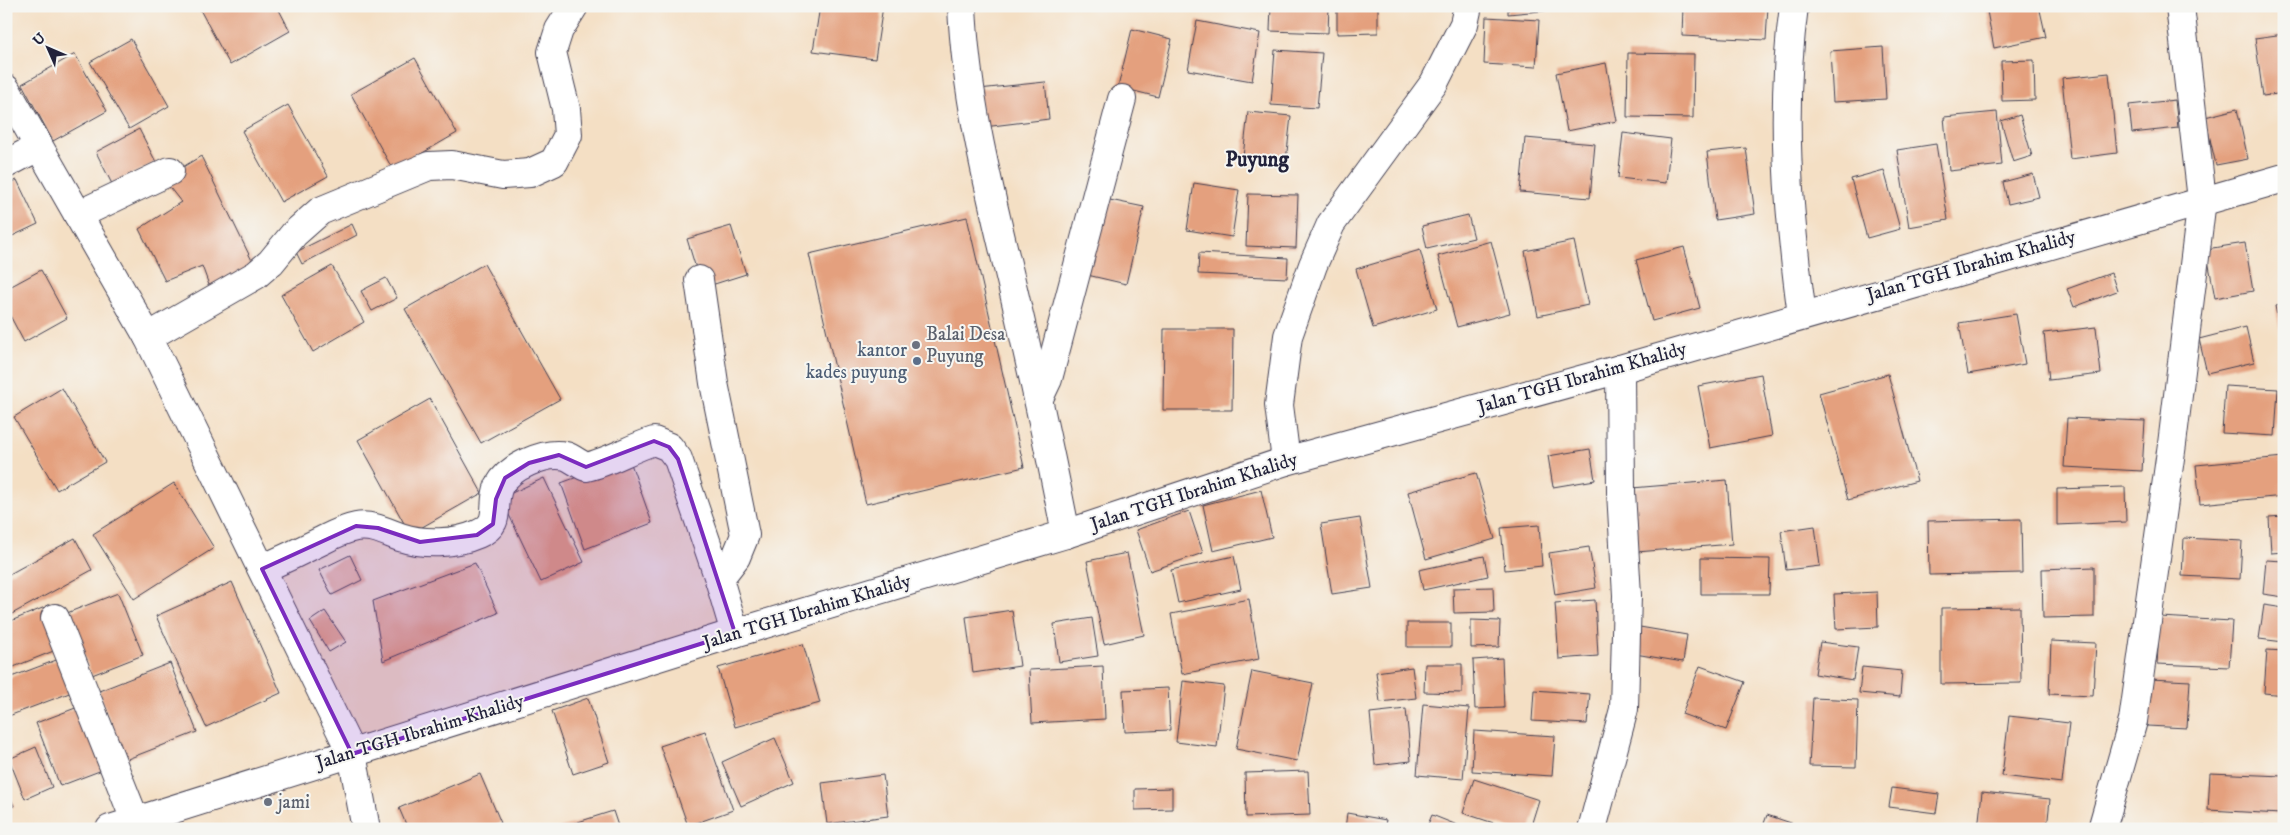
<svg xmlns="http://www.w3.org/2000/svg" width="2290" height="835" font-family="'IM FELL DW Pica',serif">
  <rect width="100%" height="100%" fill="#f6f6f2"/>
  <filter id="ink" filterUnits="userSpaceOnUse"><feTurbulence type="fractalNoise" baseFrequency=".02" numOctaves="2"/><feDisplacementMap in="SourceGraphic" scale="10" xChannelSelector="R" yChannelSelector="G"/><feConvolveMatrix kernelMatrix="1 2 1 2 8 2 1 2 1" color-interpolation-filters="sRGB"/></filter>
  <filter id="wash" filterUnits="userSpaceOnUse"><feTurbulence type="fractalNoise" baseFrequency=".0096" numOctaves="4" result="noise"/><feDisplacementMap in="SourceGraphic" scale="20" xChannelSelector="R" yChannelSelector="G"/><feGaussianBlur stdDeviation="1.12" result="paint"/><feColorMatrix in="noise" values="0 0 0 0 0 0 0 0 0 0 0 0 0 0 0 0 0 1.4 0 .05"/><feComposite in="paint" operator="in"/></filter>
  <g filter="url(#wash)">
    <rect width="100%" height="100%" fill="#f4dfc4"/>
    <g id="blocks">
      <g fill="#e4a07e">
        <polygon points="198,6 277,6 290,31 230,65"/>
        <polygon points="820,6 883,6 875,59 813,51"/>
        <polygon points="1271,6 1329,6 1328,33 1270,31"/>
        <polygon points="1337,6 1378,6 1378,33 1337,34"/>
        <polygon points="1508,6 1574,6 1574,8 1508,14"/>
        <polygon points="1683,6 1768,6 1766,40 1682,36"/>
        <polygon points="1986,6 2039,6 2046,37 1994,48"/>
        <polygon points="1486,17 1539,20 1536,67 1484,64"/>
        <polygon points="1197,21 1260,33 1252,81 1188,70"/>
        <polygon points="1132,29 1172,39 1158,97 1118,87"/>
        <polygon points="2284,34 2284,93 2263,96 2255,38"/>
        <polygon points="131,39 169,106 129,129 90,62"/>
        <polygon points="1883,47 1886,99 1833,102 1830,51"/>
        <polygon points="1275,50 1322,53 1317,108 1271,105"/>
        <polygon points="1628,53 1694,54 1693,118 1627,117"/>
        <polygon points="75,54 107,111 53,141 22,84"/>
        <polygon points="415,58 457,133 393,170 351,94"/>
        <polygon points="2034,60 2035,100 2002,101 2001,61"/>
        <polygon points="1606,63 1617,121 1567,131 1556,73"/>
        <polygon points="2109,73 2117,153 2070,159 2062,78"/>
        <polygon points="1045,82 1049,119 984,127 979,89"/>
        <polygon points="2175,100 2178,128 2132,133 2129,105"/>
        <polygon points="288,105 328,176 281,202 242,131"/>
        <polygon points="2237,109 2248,159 2216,165 2205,117"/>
        <polygon points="1248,112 1291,116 1286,161 1243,157"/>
        <polygon points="1997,112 2002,165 1949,171 1944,117"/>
        <polygon points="2020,115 2032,156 2013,162 2001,121"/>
        <polygon points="139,129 156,162 112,184 96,152"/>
        <polygon points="1623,133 1671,139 1666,183 1618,178"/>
        <polygon points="1525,138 1595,144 1590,198 1520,192"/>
        <polygon points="1936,144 1948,220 1909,227 1897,150"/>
        <polygon points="1746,148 1755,214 1715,220 1707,152"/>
        <polygon points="201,156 258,273 213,296 202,266 165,281 139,229 181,202 163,179"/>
        <polygon points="1884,170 1900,229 1867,238 1851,179"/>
        <polygon points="2033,174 2039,197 2008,204 2003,182"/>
        <polygon points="17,180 38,224 6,239 6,185"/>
        <polygon points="1194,183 1239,190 1232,237 1187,230"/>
        <polygon points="1248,194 1298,195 1296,248 1246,246"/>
        <polygon points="1100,198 1144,207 1126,284 1083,274"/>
        <polygon points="1468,215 1474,238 1427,249 1422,226"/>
        <polygon points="967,217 1024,467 866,504 809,254"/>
        <polygon points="352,224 357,235 302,264 296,252"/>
        <polygon points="731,226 746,274 702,288 687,239"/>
        <polygon points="1491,241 1510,313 1457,327 1438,256"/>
        <polygon points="1574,241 1588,305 1538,316 1525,251"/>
        <polygon points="2245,243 2253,291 2215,298 2206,249"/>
        <polygon points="1684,247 1700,308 1652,321 1636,260"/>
        <polygon points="1420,250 1437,309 1373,328 1356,269"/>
        <polygon points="1199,253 1288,258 1287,278 1198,274"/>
        <polygon points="484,264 560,399 481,443 405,309"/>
        <polygon points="332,266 364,322 313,352 281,295"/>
        <polygon points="41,270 67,318 24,342 6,308 6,289"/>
        <polygon points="2111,273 2117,291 2074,307 2067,289"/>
        <polygon points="386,278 397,298 372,311 361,291"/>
        <polygon points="2284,304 2284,343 2283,343 2275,306"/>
        <polygon points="2016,314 2025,364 1968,374 1959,323"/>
        <polygon points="2096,327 2101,374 2049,380 2044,333"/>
        <polygon points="2246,327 2254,362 2207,373 2199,339"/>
        <polygon points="1164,329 1233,329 1232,410 1163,410"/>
        <polygon points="1761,374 1772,436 1710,448 1698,386"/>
        <polygon points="1888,374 1917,481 1848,500 1819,393"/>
        <polygon points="2225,386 2278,389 2275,436 2222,433"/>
        <polygon points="62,388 105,462 57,490 14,417"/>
        <polygon points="430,399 482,493 410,534 358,440"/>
        <polygon points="2067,418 2145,421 2142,471 2064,467"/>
        <polygon points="1590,449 1595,480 1553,487 1548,456"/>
        <polygon points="2284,457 2284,496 2200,504 2196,465"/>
        <polygon points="629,458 652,523 585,549 561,483"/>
        <polygon points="1476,473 1495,539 1426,559 1408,492"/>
        <polygon points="544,478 584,562 541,582 501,498"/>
        <polygon points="1727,480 1732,544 1637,552 1632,488"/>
        <polygon points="174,483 214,548 134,599 93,534"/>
        <polygon points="2125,487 2126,522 2057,525 2057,489"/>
        <polygon points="1261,490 1272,537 1213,551 1203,505"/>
        <polygon points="1189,511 1203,553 1150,571 1136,530"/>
        <polygon points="2284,516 2284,552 2271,553 2269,517"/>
        <polygon points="1360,518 1372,588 1332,594 1321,524"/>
        <polygon points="2021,519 2022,573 1929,575 1928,521"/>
        <polygon points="1539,525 1542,566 1505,570 1501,528"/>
        <polygon points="1815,526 1820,566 1786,570 1781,531"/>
        <polygon points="75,538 92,570 10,615 6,608 6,576"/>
        <polygon points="2184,538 2242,541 2240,579 2182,576"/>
        <polygon points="1589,547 1596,588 1555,595 1549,553"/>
        <polygon points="1127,553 1144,635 1104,644 1087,561"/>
        <polygon points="350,555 362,580 332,595 319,570"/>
        <polygon points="1234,556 1241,589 1178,603 1171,570"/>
        <polygon points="1484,556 1488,576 1423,590 1419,570"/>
        <polygon points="1701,558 1770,559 1769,594 1701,594"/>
        <polygon points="2266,560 2284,561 2284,597 2263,594"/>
        <polygon points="475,563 498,613 383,661 373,601"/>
        <polygon points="2094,567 2094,617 2043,618 2042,569"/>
        <polygon points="232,582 281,693 206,727 156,616"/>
        <polygon points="1493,587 1494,612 1454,613 1453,588"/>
        <polygon points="1877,592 1878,627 1836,629 1834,594"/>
        <polygon points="118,593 143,655 92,675 67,613"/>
        <polygon points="1249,599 1259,659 1182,674 1171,614"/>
        <polygon points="1595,600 1598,656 1559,659 1555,603"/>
        <polygon points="2264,605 2284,608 2284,642 2259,639"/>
        <polygon points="45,607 61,648 6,670 6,623"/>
        <polygon points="2020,607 2021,683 1941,684 1941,608"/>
        <polygon points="1012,610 1020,666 973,673 966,617"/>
        <polygon points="325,611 346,642 329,652 310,621"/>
        <polygon points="2160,617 2232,621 2229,667 2157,664"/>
        <polygon points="1092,618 1098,656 1059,662 1054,624"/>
        <polygon points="1471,620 1500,621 1499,647 1471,648"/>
        <rect x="1407" y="623" width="44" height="24"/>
        <polygon points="1634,626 1687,635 1683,662 1629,653"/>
        <polygon points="2051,641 2096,643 2093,696 2049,694"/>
        <polygon points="1820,642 1858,647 1853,680 1815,674"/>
        <polygon points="803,644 820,703 735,727 718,668"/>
        <polygon points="2267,650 2284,651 2284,695 2264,693"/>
        <polygon points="67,656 80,689 6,717 6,679"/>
        <polygon points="1502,658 1504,708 1475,709 1473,660"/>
        <polygon points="170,663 197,732 125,760 99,691"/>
        <polygon points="1425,664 1462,664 1462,693 1424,692"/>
        <polygon points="1103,666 1105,719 1032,723 1029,670"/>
        <polygon points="1700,666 1745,682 1726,730 1682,714"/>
        <polygon points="1412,667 1416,698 1380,702 1376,672"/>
        <polygon points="1862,667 1902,671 1900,697 1859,693"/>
        <polygon points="1252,671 1313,683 1297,761 1236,749"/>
        <polygon points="2150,679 2190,681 2187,728 2147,726"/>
        <polygon points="1183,681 1224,686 1217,747 1176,742"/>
        <polygon points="1168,688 1170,730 1125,732 1123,690"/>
        <polygon points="1534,690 1590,694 1587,724 1532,721"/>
        <polygon points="588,698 609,762 573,774 552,711"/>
        <polygon points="1813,698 1858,700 1856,767 1809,766"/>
        <polygon points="86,704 110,767 60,786 36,723"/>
        <polygon points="1423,704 1469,708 1463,779 1417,775"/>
        <polygon points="1406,709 1411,761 1375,765 1370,713"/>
        <polygon points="2009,716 2069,723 2062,783 2002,776"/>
        <polygon points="705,731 733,810 688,826 660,746"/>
        <polygon points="1474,731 1555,736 1552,776 1472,771"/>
        <polygon points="775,738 794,782 741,806 722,762"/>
        <polygon points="36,747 52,787 25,799 9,759"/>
        <polygon points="1308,771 1310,815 1246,817 1245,773"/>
        <polygon points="2210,773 2283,776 2281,814 2208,810"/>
        <polygon points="480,774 501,823 489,829 408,829 399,808"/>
        <polygon points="883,775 888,816 827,824 822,783"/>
        <polygon points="1474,779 1539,800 1530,829 1512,829 1463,813"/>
        <polygon points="6,787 14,806 6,809"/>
        <polygon points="1172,788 1172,809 1135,810 1135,789"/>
        <polygon points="1892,788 1939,794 1936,813 1889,807"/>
        <polygon points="1982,792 2050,799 2047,829 1978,829"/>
        <polygon points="613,811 619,829 559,829 559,828"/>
        <polygon points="1347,813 1386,820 1384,829 1345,829"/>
        <polygon points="1432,815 1467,829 1426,829"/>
        <polygon points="1767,815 1806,828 1806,829 1762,829"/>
        <polygon points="2230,825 2230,829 2188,829 2188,827"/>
        <polygon points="1157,826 1203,827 1203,829 1157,829"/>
      </g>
    </g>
  </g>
  <g filter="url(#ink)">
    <use href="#blocks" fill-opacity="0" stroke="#423e50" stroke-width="1"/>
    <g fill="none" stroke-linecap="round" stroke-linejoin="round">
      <g stroke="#423e50" stroke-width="30">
        <g id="minor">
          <path d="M962,6C966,102 991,196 1013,289C1032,370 1050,452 1066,534"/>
          <path d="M1794,6C1780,109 1788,212 1802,315"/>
          <polyline points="6,164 38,147"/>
          <polyline points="78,215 170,171"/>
          <polyline points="699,280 714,383 745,535 736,557 719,579"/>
          <polyline points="148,337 256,275 271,262 294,234 320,211 429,166 452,165 503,175 530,173 554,162 568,135 566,109 552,52 559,30 574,6"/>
          <polyline points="1039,398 1048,379 1122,99"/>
          <polyline points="1286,461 1279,405 1288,336 1313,265 1331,224 1434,83 1464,24 1468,6"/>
          <path d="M262,569C282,560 301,551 321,541C331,536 344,529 356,527C372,524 386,532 400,537C424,545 455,544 478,534C504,523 490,506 499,486C509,467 545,451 566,456C572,458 579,464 586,467C609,462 631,448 654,441L669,447L678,459L719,579L735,633"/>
          <polyline points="55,618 135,820"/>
          <polyline points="1592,829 1624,709 1627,595 1621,492 1620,369"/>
          <polyline points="2102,829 2133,721 2172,444 2202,200 2180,6"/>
        </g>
      </g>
      <g stroke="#423e50" stroke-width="30">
        <polyline id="secondary" points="6,89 148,337 352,754 366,829"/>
      </g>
      <g stroke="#423e50" stroke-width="30">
        <polyline id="primary" points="110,829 735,633 1066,534 1286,461 1620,369 2284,178"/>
      </g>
      <use href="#minor" stroke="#fff" stroke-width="28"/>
      <use href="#secondary" stroke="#fff" stroke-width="28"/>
      <use href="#primary" stroke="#fff" stroke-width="28"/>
    </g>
  </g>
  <path fill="#7b2cbf" fill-opacity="0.2" stroke="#7b2cbf" stroke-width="4" stroke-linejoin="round" d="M654,441L669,447L678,459L735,633L352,754L262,569L356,526L378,528L420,542L477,535L493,524L496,499L505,478L529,463L559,455L586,467Z"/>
  <g fill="#6b7280" stroke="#f6f6f2" stroke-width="2">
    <circle cx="916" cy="345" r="5"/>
    <circle cx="268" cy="802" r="5"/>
  </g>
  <circle fill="#5c6f8a" stroke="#f6f6f2" stroke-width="2" cx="917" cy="361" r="5"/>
  <g text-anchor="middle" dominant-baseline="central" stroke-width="4" stroke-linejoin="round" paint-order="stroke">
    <g font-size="19" fill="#22223b" stroke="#f6f6f2">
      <text transform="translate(1971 266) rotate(-16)">Jalan TGH Ibrahim Khalidy</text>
      <text transform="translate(1582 378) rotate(-16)">Jalan TGH Ibrahim Khalidy</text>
      <text transform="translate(1194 492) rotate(-18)">Jalan TGH Ibrahim Khalidy</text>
      <text transform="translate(807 612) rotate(-17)">Jalan TGH Ibrahim Khalidy</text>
      <text transform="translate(420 732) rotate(-17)">Jalan TGH Ibrahim Khalidy</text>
    </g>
    <g font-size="19" fill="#5b616d" stroke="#f6f6f2" text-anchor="start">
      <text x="926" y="334">Balai Desa<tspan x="926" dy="22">Puyung</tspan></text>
      <text x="278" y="802">jami</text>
    </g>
    <g font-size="19" fill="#4e5e75" stroke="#f6f6f2" text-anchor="end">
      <text x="907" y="350">kantor<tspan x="907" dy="22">kades puyung</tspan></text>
    </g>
    <g font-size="21" font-weight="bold" fill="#22223b" stroke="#f6f6f2">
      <text x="1257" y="160">Puyung</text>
    </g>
  </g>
  <rect width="2290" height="835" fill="none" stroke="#f6f6f2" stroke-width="25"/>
  <g transform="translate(48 48) rotate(315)" stroke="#f6f6f2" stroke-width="4" paint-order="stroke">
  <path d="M0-4L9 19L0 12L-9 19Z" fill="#22223b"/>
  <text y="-8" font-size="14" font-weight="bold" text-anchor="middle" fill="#22223b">U</text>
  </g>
</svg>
